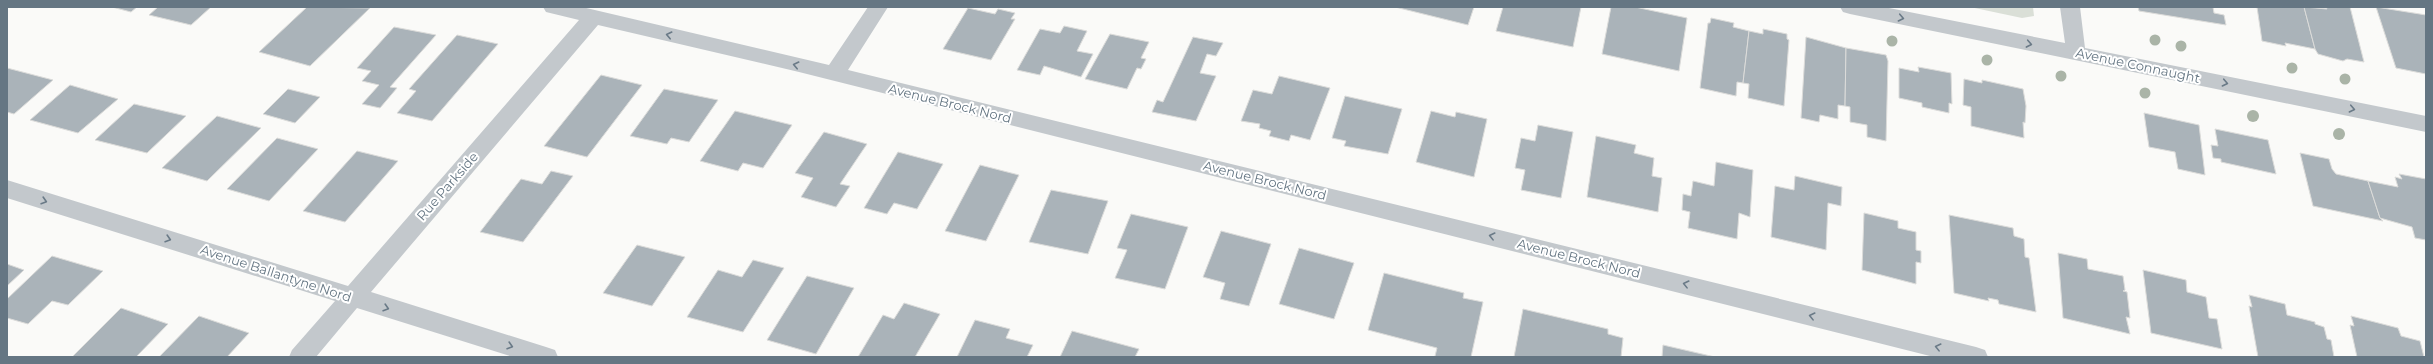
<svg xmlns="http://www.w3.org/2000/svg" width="2433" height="364" font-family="Montserrat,sans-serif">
  <rect width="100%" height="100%" fill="#fafaf8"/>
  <polygon fill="#dadfd7" points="1970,7 2033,7 2034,16 2022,18"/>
  <g fill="#aab3b9" stroke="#dcdcda">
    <polygon points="112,7 137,7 131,12"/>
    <polygon points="158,7 211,7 191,25 149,15"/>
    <polygon points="307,7 370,8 310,66 259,52"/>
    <polygon points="1395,7 1474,7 1468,25"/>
    <polygon points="1503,7 1581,7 1573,47 1496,31"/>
    <polygon points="1611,7 1635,7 1687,18 1679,71 1602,54"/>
    <polygon points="2138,7 2213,7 2214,13 2224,15 2226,25 2139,11"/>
    <polygon points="2257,7 2304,7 2315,49 2285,43 2286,46 2262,41"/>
    <polygon points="2304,7 2327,9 2326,7 2350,7 2364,62 2347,59 2343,61 2318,54 2315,49"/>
    <polygon points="2376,7 2426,15 2426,74 2396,68"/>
    <polygon points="968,8 995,14 998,9 1015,13 1011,19 1015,19 991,60 943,49"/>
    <polygon points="1711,18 1734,23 1733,27 1749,31 1743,83 1737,82 1736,96 1700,88 1708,23 1710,23"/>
    <polygon points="1064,26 1087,31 1077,51 1093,54 1081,77 1044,66 1040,75 1017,70 1040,29 1060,33"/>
    <polygon points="394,27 436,35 390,87 397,88 380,108 362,104 379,85 362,81 371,71 357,68"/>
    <polygon points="1763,29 1787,34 1787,39 1789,40 1784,106 1748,98 1749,84 1743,83 1749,31 1763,34"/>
    <polygon points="1110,34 1149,42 1141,58 1146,59 1141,69 1137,68 1127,89 1085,79"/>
    <polygon points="457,35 498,44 432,121 397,113 416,91 409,89"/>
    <polygon points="1193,37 1223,43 1216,56 1207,54 1200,73 1216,76 1196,121 1152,112 1157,100 1163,102"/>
    <polygon points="1806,37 1846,48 1845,106 1838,105 1838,119 1820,115 1819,122 1801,118"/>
    <polygon points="1846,48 1886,55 1888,61 1886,141 1867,137 1867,125 1850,122 1850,107 1845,106"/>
    <polygon points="1918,67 1951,73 1952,104 1949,103 1949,113 1922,107 1922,103 1899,98 1899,68 1919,72"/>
    <polygon points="7,68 53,80 14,114 7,112"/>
    <polygon points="601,75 642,85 587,157 544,146"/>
    <polygon points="1279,76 1330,88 1310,140 1291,135 1289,141 1269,136 1271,131 1259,128 1260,124 1241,121 1253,90 1272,94"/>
    <polygon points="1964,79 1982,83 1982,80 2023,89 2026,106 2025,123 2023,122 2024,138 1971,126 1971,107 1963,105"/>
    <polygon points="70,85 118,99 78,133 30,120"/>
    <polygon points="288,89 320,97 295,123 263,114"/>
    <polygon points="664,89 718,100 689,142 671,138 667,144 630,136"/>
    <polygon points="1345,96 1402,109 1388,154 1344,146 1346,141 1332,138"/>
    <polygon points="134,104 186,116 147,153 95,140"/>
    <polygon points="735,111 792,125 763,168 743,163 738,171 700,161"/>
    <polygon points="1431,111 1455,117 1456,112 1487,119 1474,177 1416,162"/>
    <polygon points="2144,113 2199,125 2205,175 2178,169 2175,152 2149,147"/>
    <polygon points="217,116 261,128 207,181 162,168"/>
    <polygon points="1538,125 1573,132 1561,198 1521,190 1525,170 1515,168 1521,138 1535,141"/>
    <polygon points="2215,129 2268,140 2276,174 2221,162 2221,159 2213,158 2211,145 2218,146"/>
    <polygon points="824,132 867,144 840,184 850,186 836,207 801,197 813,178 795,173"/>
    <polygon points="1596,136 1636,145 1634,153 1654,158 1652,176 1662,178 1658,212 1587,197"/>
    <polygon points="277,138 318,149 269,201 227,189"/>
    <polygon points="357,151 398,161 345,222 303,211"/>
    <polygon points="898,152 943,164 917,209 894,203 887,214 864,208"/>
    <polygon points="2300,153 2329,159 2332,169 2336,174 2368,181 2380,218 2383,221 2313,206"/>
    <polygon points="1716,162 1753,170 1750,217 1739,213 1737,239 1688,228 1690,212 1682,210 1683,194 1691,196 1693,181 1714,186"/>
    <polygon points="980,165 1019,175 986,241 945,231"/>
    <polygon points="551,171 573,176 523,242 480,232 521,179 542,184"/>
    <polygon points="2399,174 2426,179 2426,240 2415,238 2412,227 2380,218 2368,181 2398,187 2395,177 2402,179"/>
    <polygon points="1795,176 1842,187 1841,206 1828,203 1826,250 1771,237 1775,186 1794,190"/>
    <polygon points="1051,190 1108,201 1088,254 1029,242"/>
    <polygon points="1864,213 1898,221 1898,228 1916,232 1916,250 1921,251 1921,263 1916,262 1916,284 1862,270"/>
    <polygon points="1131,214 1188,227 1165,289 1115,278 1127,250 1117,248"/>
    <polygon points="1949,215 2013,228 2014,236 2024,239 2025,257 2029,258 2036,312 1999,304 1998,300 1988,298 1989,301 1954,293"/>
    <polygon points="1221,231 1271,244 1249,306 1220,299 1225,283 1203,277"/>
    <polygon points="637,245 685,257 652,306 603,293"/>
    <polygon points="1299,248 1354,263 1334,319 1279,304"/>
    <polygon points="2058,253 2087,259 2088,269 2123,276 2125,290 2123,291 2127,292 2130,318 2126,317 2130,334 2063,318"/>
    <polygon points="52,256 103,271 68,305 52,301 28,324 7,318 7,299"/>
    <polygon points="753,260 784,268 743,332 687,317 718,270 742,277"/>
    <polygon points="7,264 24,270 7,286"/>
    <polygon points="2143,270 2186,280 2187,292 2206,297 2209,318 2217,319 2222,349 2151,333"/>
    <polygon points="1384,273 1464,293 1463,298 1483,302 1471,357 1437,357 1435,356 1437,348 1368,330"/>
    <polygon points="807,276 854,288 816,354 767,340"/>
    <polygon points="2249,295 2285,304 2287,315 2315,322 2315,324 2324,327 2327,339 2331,340 2334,357 2258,357 2249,306 2252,307"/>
    <polygon points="904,303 940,314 915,357 858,357 883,315 894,319"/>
    <polygon points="121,308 168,324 136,357 72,357"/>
    <polygon points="1523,309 1608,329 1608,334 1623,338 1621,357 1514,357"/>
    <polygon points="199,316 249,333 227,357 159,357"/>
    <polygon points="2351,316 2398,328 2401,336 2420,341 2424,357 2357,357 2350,325 2354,326"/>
    <polygon points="975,320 1010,329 1006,338 1033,345 1027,357 957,357"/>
    <polygon points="1072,331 1139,349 1135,357 1060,357"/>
    <polygon points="1663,345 1715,357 1662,357"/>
  </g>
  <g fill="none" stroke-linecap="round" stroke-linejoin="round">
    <g fill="#c3c8cc" fill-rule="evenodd">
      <polygon points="543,7 582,7 829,65 868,7 888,7 848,70 1976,347 1985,350 1988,357 1934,357 799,72 598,25 371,292 546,347 555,350 558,357 513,357 357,308 316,357 289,357 292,350 335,301 7,198 7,180 348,286 579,20 546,12"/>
      <polygon points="1840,7 1884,7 2065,43 2060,7 2080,7 2085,48 2426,116 2426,132 1850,14 1843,12"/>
    </g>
  </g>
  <g fill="#aab4a7">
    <circle cx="2155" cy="40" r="5.5"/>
    <circle cx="1892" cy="41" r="5.5"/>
    <circle cx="2181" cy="46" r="5.5"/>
    <circle cx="1987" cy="60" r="5.5"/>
    <circle cx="2292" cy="68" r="5.5"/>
    <circle cx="2061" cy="76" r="5.5"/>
    <circle cx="2345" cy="79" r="5.5"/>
    <circle cx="2145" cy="93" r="5.5"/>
    <circle cx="2253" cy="116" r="6"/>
    <circle cx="2339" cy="134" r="6"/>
  </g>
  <defs><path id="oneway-chevron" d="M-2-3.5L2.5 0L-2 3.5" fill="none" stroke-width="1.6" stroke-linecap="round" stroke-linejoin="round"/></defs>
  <g stroke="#6a7a87">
    <use href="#oneway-chevron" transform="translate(1901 18) rotate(12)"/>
    <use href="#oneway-chevron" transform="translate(669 35) rotate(-167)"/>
    <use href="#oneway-chevron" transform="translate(2029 44) rotate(11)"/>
    <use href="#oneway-chevron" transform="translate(796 65) rotate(-167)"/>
    <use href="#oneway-chevron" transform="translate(2225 83) rotate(12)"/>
    <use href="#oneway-chevron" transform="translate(2352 109) rotate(12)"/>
    <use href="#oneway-chevron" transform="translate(44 201) rotate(17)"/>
    <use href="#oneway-chevron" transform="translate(1492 236) rotate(-166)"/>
    <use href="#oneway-chevron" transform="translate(168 239) rotate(17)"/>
    <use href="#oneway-chevron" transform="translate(1686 284) rotate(-166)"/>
    <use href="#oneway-chevron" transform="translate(386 308) rotate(17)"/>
    <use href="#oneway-chevron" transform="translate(1812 316) rotate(-166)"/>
    <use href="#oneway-chevron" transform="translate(510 346) rotate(17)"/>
    <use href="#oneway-chevron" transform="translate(1938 347) rotate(-166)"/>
  </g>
  <g text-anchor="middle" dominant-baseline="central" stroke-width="4" stroke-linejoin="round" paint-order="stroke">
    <g font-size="13" fill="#657683" stroke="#fff">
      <text transform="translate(2138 65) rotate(12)">Avenue Connaught</text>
      <text transform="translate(950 103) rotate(14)">Avenue Brock Nord</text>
      <text transform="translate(1265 180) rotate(14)">Avenue Brock Nord</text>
      <text transform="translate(447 186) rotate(-49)">Rue Parkside</text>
      <text transform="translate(1579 258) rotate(14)">Avenue Brock Nord</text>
      <text transform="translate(276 273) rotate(18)">Avenue Ballantyne Nord</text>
    </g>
  </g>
  <rect width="2433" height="364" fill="none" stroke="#657683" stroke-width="16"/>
</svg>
